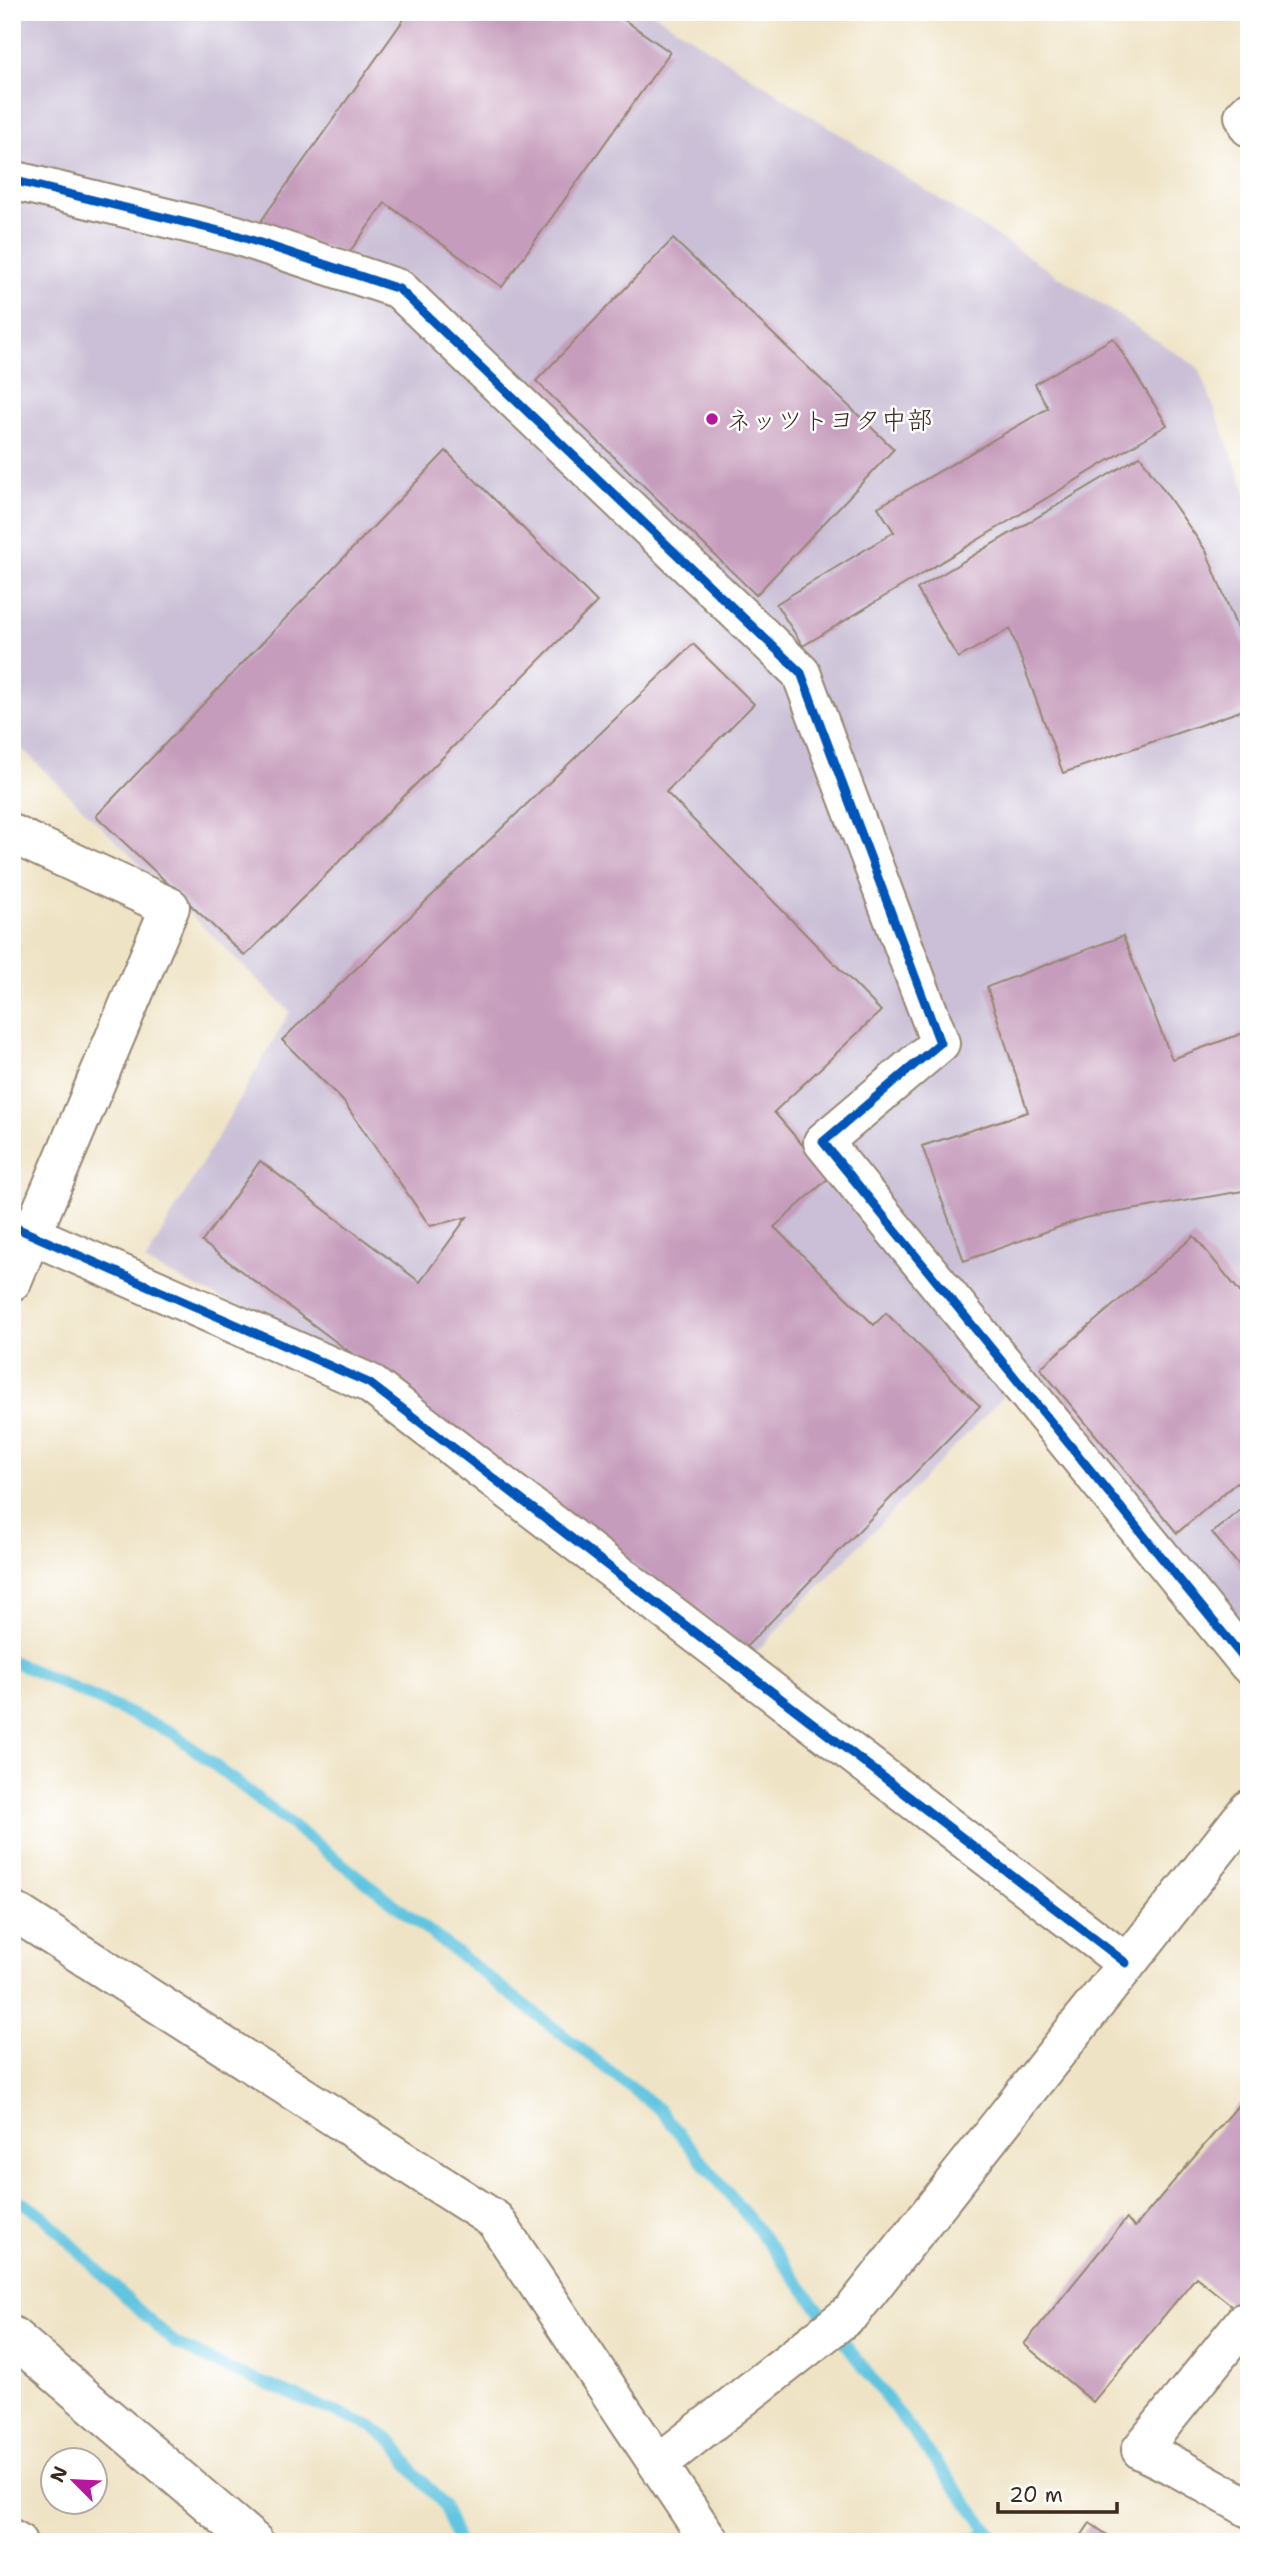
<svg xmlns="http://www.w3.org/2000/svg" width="1261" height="2554" font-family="'Shantell Sans','Klee One',sans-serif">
  <rect width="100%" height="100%" fill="#fff"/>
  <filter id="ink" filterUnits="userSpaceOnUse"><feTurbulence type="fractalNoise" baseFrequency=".0143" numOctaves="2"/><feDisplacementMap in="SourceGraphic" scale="14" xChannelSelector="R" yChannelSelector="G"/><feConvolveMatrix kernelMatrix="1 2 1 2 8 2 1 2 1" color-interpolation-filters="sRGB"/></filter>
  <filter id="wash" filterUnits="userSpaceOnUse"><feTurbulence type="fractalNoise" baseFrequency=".00686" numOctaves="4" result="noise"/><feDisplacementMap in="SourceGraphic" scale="28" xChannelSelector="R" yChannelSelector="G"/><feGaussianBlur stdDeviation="1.57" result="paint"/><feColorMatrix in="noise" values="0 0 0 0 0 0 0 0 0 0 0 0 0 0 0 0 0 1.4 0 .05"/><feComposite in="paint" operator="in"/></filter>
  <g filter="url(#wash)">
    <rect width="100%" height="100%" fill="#efe3c5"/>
    <polygon fill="#cabfd6" points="12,12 652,12 1199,368 1249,500 1249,1648 1023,1376 752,1656 363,1368 145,1262 290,1012 12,739 12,580 15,577 12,573"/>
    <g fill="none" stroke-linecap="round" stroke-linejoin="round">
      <g stroke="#62c5e0" stroke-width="12">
        <polyline points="12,1661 173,1733 660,2110 752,2222 997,2542"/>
        <polyline points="12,2196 43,2216 133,2305 175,2343 228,2369 373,2427 395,2444 412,2470 443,2504 458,2542"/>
        <polyline points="972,2542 988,2530"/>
      </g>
    </g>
    <g id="blocks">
      <g fill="#c69cbc">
        <polygon points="409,12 613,12 670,52 502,287 385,203 348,254 259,224"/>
        <polygon points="673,239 894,449 756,595 536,381"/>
        <polygon points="1113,338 1167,425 803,646 776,604 894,532 878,507 1048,408 1035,384"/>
        <polygon points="446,451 597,602 245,956 96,816"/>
        <polygon points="1140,456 1206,551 1249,658 1249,708 1063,773 1010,629 958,658 917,589"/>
        <polygon points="693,644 754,704 666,792 881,1011 774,1112 830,1177 774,1227 874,1325 886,1313 980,1406 746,1647 202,1242 260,1161 420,1282 467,1217 430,1226 343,1101 282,1040"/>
        <polygon points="1123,936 1172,1059 1249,1031 1249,1190 1084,1218 964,1261 922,1146 1028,1112 987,987"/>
        <polygon points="1194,1236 1249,1303 1249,1472 1177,1533 1040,1368"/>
        <polygon points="1249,1503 1249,1578 1212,1533"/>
        <polygon points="1240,2103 1249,2110 1249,2295 1236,2309 1196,2277 1093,2402 1024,2344 1126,2219 1135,2227"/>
        <polygon points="1090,2523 1117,2542 1077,2542"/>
      </g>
    </g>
  </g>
  <g filter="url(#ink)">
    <use href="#blocks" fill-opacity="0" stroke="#958672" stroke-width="2"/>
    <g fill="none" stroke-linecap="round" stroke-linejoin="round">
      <g stroke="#958672" stroke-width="42">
        <g id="minor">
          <polyline points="1249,111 1244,116 1249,127"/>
          <polyline points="12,180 236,235 399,289 801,673 940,1043 823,1142 1249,1665"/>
          <polyline points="12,834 170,907 12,1281"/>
          <polyline points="12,1226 369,1383 1126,1963"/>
          <polyline points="12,1912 20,1915 495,2220 710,2542"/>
          <polyline points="1249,2323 1245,2321 1141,2450 1180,2469 1249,2508"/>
          <polyline points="12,2336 254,2542"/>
          <polyline points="658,2464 852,2312 1249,1809"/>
          <polyline points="12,2539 17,2542"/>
        </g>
      </g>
      <use href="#minor" stroke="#fff" stroke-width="38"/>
      <g stroke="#fff" stroke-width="13">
        <g id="cycleway">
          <polyline points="12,180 236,235 399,289 801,673 940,1043 823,1142 1249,1665"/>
          <polyline points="12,1226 369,1383 1126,1963"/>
        </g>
      </g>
      <use href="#cycleway" stroke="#0057b8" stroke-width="9"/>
    </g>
  </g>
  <circle fill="#b5179e" stroke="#fff" stroke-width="2.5" cx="712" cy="419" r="7"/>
  <g text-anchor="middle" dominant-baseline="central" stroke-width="5" stroke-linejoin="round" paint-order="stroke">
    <g font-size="26" fill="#3b2a1e" stroke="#fff" text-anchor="start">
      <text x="726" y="419">ネッツトヨタ中部</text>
    </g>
  </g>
  <rect width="1261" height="2554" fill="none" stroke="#fff" stroke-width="42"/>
  <g transform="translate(74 2481) rotate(294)"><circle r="33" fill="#ffffff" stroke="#b1aaa5" stroke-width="2"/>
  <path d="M0-5L12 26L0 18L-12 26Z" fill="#b5179e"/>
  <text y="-10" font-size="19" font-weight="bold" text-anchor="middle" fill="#3b2a1e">N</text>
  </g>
  <path d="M998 2502v10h119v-10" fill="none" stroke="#3b2a1e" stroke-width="3.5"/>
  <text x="1009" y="2502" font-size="21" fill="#3b2a1e" stroke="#ffffff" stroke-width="5" paint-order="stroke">20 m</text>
</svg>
